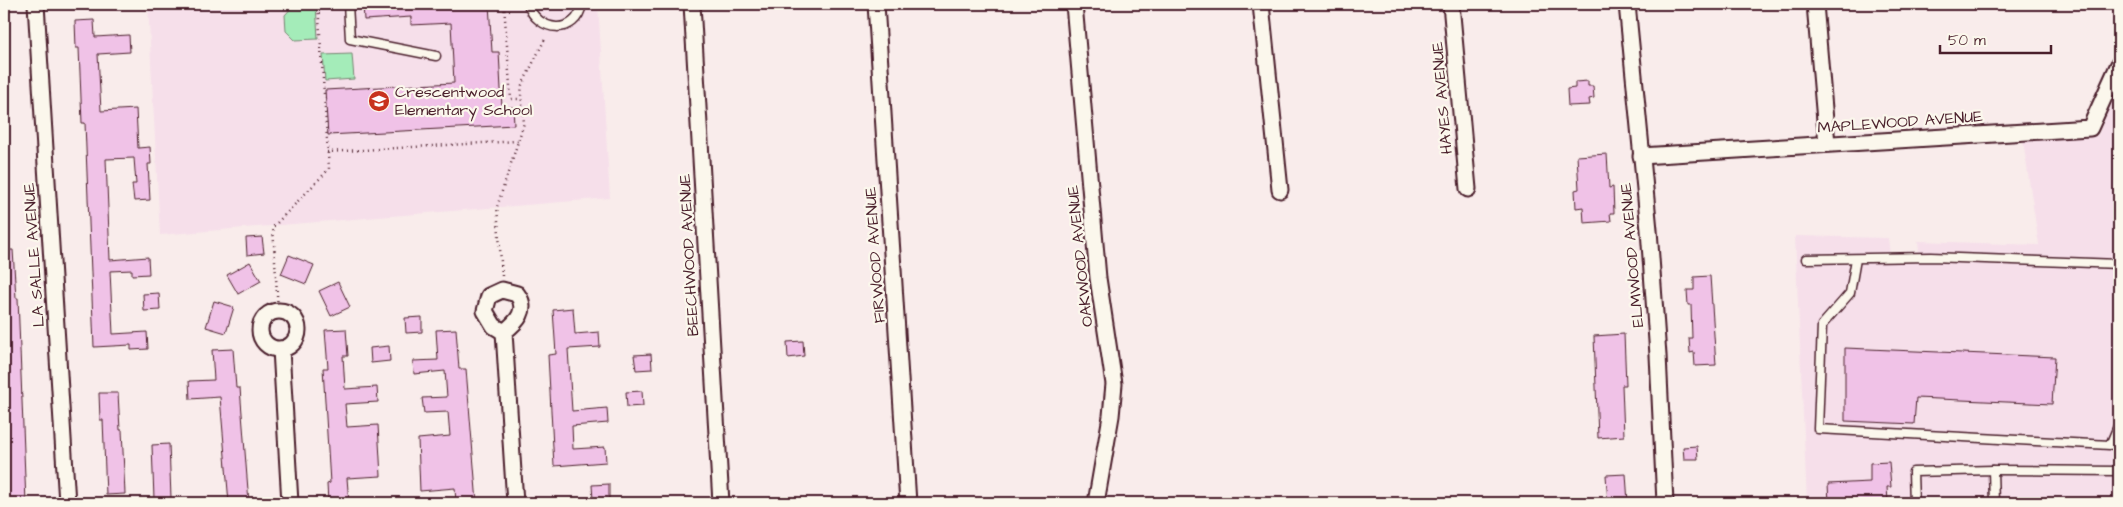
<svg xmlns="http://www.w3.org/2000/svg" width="2123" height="507" font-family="'Architects Daughter',sans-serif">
  <rect width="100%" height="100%" fill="#f9eceb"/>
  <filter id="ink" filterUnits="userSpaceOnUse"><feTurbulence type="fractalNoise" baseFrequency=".02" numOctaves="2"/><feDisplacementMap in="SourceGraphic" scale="10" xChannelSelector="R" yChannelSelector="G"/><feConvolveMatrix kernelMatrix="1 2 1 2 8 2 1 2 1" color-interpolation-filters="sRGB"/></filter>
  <g filter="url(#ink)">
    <g fill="#f6dfea">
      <polygon points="148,4 598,4 610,198 160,235"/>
      <polygon points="2119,86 2119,503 1807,503 1795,236 1888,238 1890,255 1919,251 1918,241 2039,245 2023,141 2098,135"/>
    </g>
    <g fill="#a4ecb9" stroke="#778672">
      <polygon points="295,4 316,4 318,39 295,40 286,31 285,15"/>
      <polygon points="352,54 354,79 325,81 323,55"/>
    </g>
    <g fill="#f0c2e7" stroke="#4a1f2b">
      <polygon points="363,4 489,4 492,52 499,52 502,108 513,107 514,125 328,135 325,90 454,83 451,23 411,25 411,17 364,20"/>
      <polygon points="94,20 95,37 129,35 130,52 98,54 101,111 136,109 138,148 150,147 151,164 148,164 150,200 134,201 132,184 136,184 134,158 106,159 110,260 148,257 149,274 132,275 132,270 110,271 113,334 147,332 148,349 131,350 131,345 94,347 85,123 82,123 79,48 76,48 75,21"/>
      <polygon points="1588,81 1588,86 1593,86 1594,98 1589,99 1590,105 1568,106 1567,89 1575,88 1575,82"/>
      <polygon points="1607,154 1609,188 1613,187 1614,213 1610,213 1611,221 1584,223 1583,207 1576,208 1575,190 1579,189 1577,156"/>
      <polygon points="262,237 264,253 247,255 246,238"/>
      <polygon points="4,250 13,250 16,298 18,298 26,503 7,503 4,450 6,448"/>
      <polygon points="289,255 314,265 306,284 281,274"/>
      <polygon points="250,262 261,281 238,294 227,275"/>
      <polygon points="1710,276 1716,365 1695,366 1694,352 1690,353 1689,338 1692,338 1691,305 1688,305 1687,290 1694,290 1694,277"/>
      <polygon points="338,282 350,307 331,316 319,291"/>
      <polygon points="159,293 160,310 144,311 143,294"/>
      <polygon points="214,301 234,307 226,333 206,327"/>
      <polygon points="573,308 575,334 599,332 600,347 568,349 572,411 607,408 608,423 572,426 573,449 605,447 606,462 554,466 548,355 556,354 553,310"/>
      <polygon points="422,317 422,332 406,333 405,318"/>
      <polygon points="346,329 348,356 343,356 345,389 377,387 378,402 345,404 347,427 378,425 381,476 347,478 349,503 328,503 327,484 330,483 323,368 328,368 325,330"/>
      <polygon points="456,329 459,369 466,369 477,503 456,503 455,488 420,491 418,439 450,436 448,412 424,413 422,398 447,397 445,371 414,374 413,361 438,360 436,330"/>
      <polygon points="1624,334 1626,385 1622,385 1624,436 1598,438 1594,336"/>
      <polygon points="803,341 804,356 788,358 787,342"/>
      <polygon points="389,346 390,361 371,363 370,348"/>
      <polygon points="1845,348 2055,357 2052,404 1916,398 1914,424 1845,421"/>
      <polygon points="233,349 236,388 240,388 249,503 229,503 220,397 190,399 189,381 214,380 212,350"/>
      <polygon points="651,354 652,369 636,370 634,355"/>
      <polygon points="642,391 643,406 627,407 626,392"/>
      <polygon points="99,393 118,393 120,430 122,430 125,494 106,495 103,420 100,420"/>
      <polygon points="169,444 171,498 154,499 152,445"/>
      <polygon points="1697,446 1698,459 1684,459 1683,447"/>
      <polygon points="1889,462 1891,487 1887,487 1888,502 1829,503 1828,484 1870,482 1870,463"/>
      <polygon points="1626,474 1628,503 1608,503 1606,475"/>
      <polygon points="609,484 609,499 593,500 592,485"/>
    </g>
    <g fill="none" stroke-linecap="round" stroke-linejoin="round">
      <g stroke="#4a1f2b" stroke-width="11">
        <g id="lane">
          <polyline points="348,4 350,39 436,56"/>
          <path d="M528,4C537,33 577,36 582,4"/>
          <polyline points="1806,259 1931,257 2119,264"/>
          <polyline points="1856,259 1850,293 1822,325 1818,429 2110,445 2119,424"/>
          <polyline points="1993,470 2119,471"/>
          <polyline points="1914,503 1913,472 1993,470 1994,503"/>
        </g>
      </g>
      <g stroke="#4a1f2b" stroke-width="19">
        <g id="street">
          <polyline points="36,4 67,503"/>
          <polyline points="692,4 721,503"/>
          <polyline points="876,4 908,503"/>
          <polyline points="1074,4 1098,278 1114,384 1111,416 1096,503"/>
          <polyline points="1261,4 1280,190"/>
          <polyline points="1451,4 1468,189"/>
          <polyline points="1627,4 1649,230 1658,355 1665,503"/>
          <polyline points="1815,4 1827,144"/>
          <polyline points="1641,156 2090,128 2119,64"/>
          <path d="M502,290L517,294C529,310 517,322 504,332L494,326L485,311L489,296Z"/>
          <circle cx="279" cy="330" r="19"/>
          <polyline points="504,332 515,503"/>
          <polyline points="281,349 290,503"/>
        </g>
      </g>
      <g stroke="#4a1f2b" stroke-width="2.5" stroke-dasharray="1 4" stroke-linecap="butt">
        <polyline points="179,4 189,6 225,4"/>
        <polyline points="504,5 511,99 521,99"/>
        <polyline points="489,6 518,4"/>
        <polyline points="327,152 518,141"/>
        <polyline points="502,276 497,207 524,123 521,94 522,85 546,37"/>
        <polyline points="278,311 273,227 329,169 318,4"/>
      </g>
      <use href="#lane" stroke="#fbf7ec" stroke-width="8"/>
      <use href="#street" stroke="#fbf7ec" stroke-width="15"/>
    </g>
  </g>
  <defs>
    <g id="school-disc" transform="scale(1.125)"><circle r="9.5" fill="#c8321e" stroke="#fbf7ec"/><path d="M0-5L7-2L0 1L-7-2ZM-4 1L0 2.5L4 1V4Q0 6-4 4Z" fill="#fff"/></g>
  </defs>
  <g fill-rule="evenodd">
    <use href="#school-disc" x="379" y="101"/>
  </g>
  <g text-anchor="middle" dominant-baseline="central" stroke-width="4.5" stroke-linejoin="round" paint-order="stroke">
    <g font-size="16" fill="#4a1f2b" stroke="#fbf7ec" text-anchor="start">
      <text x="395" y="92">Crescentwood<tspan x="395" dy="18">Elementary School</tspan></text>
    </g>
    <g font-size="16" fill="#4a1f2b" stroke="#fbf7ec">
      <text transform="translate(1442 98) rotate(-95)">HAYES AVENUE</text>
      <text transform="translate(1900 122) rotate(-4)">MAPLEWOOD AVENUE</text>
      <text transform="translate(34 255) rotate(-94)">LA SALLE AVENUE</text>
      <text transform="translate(689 255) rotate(-93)">BEECHWOOD AVENUE</text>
      <text transform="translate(875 255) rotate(-94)">FIRWOOD AVENUE</text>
      <text transform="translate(1632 255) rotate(-95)">ELMWOOD AVENUE</text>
      <text transform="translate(1080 256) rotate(-96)">OAKWOOD AVENUE</text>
    </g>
  </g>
  <rect width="2123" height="507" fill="none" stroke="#fbf7ec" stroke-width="20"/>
  <rect x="10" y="10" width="2103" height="487" fill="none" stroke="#4a1f2b" stroke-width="2" filter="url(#ink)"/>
  <path d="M1940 45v8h111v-8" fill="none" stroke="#4a1f2b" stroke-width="2.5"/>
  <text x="1948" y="45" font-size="15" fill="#4a1f2b" stroke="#fbf7ec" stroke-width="4" paint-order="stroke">50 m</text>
</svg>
